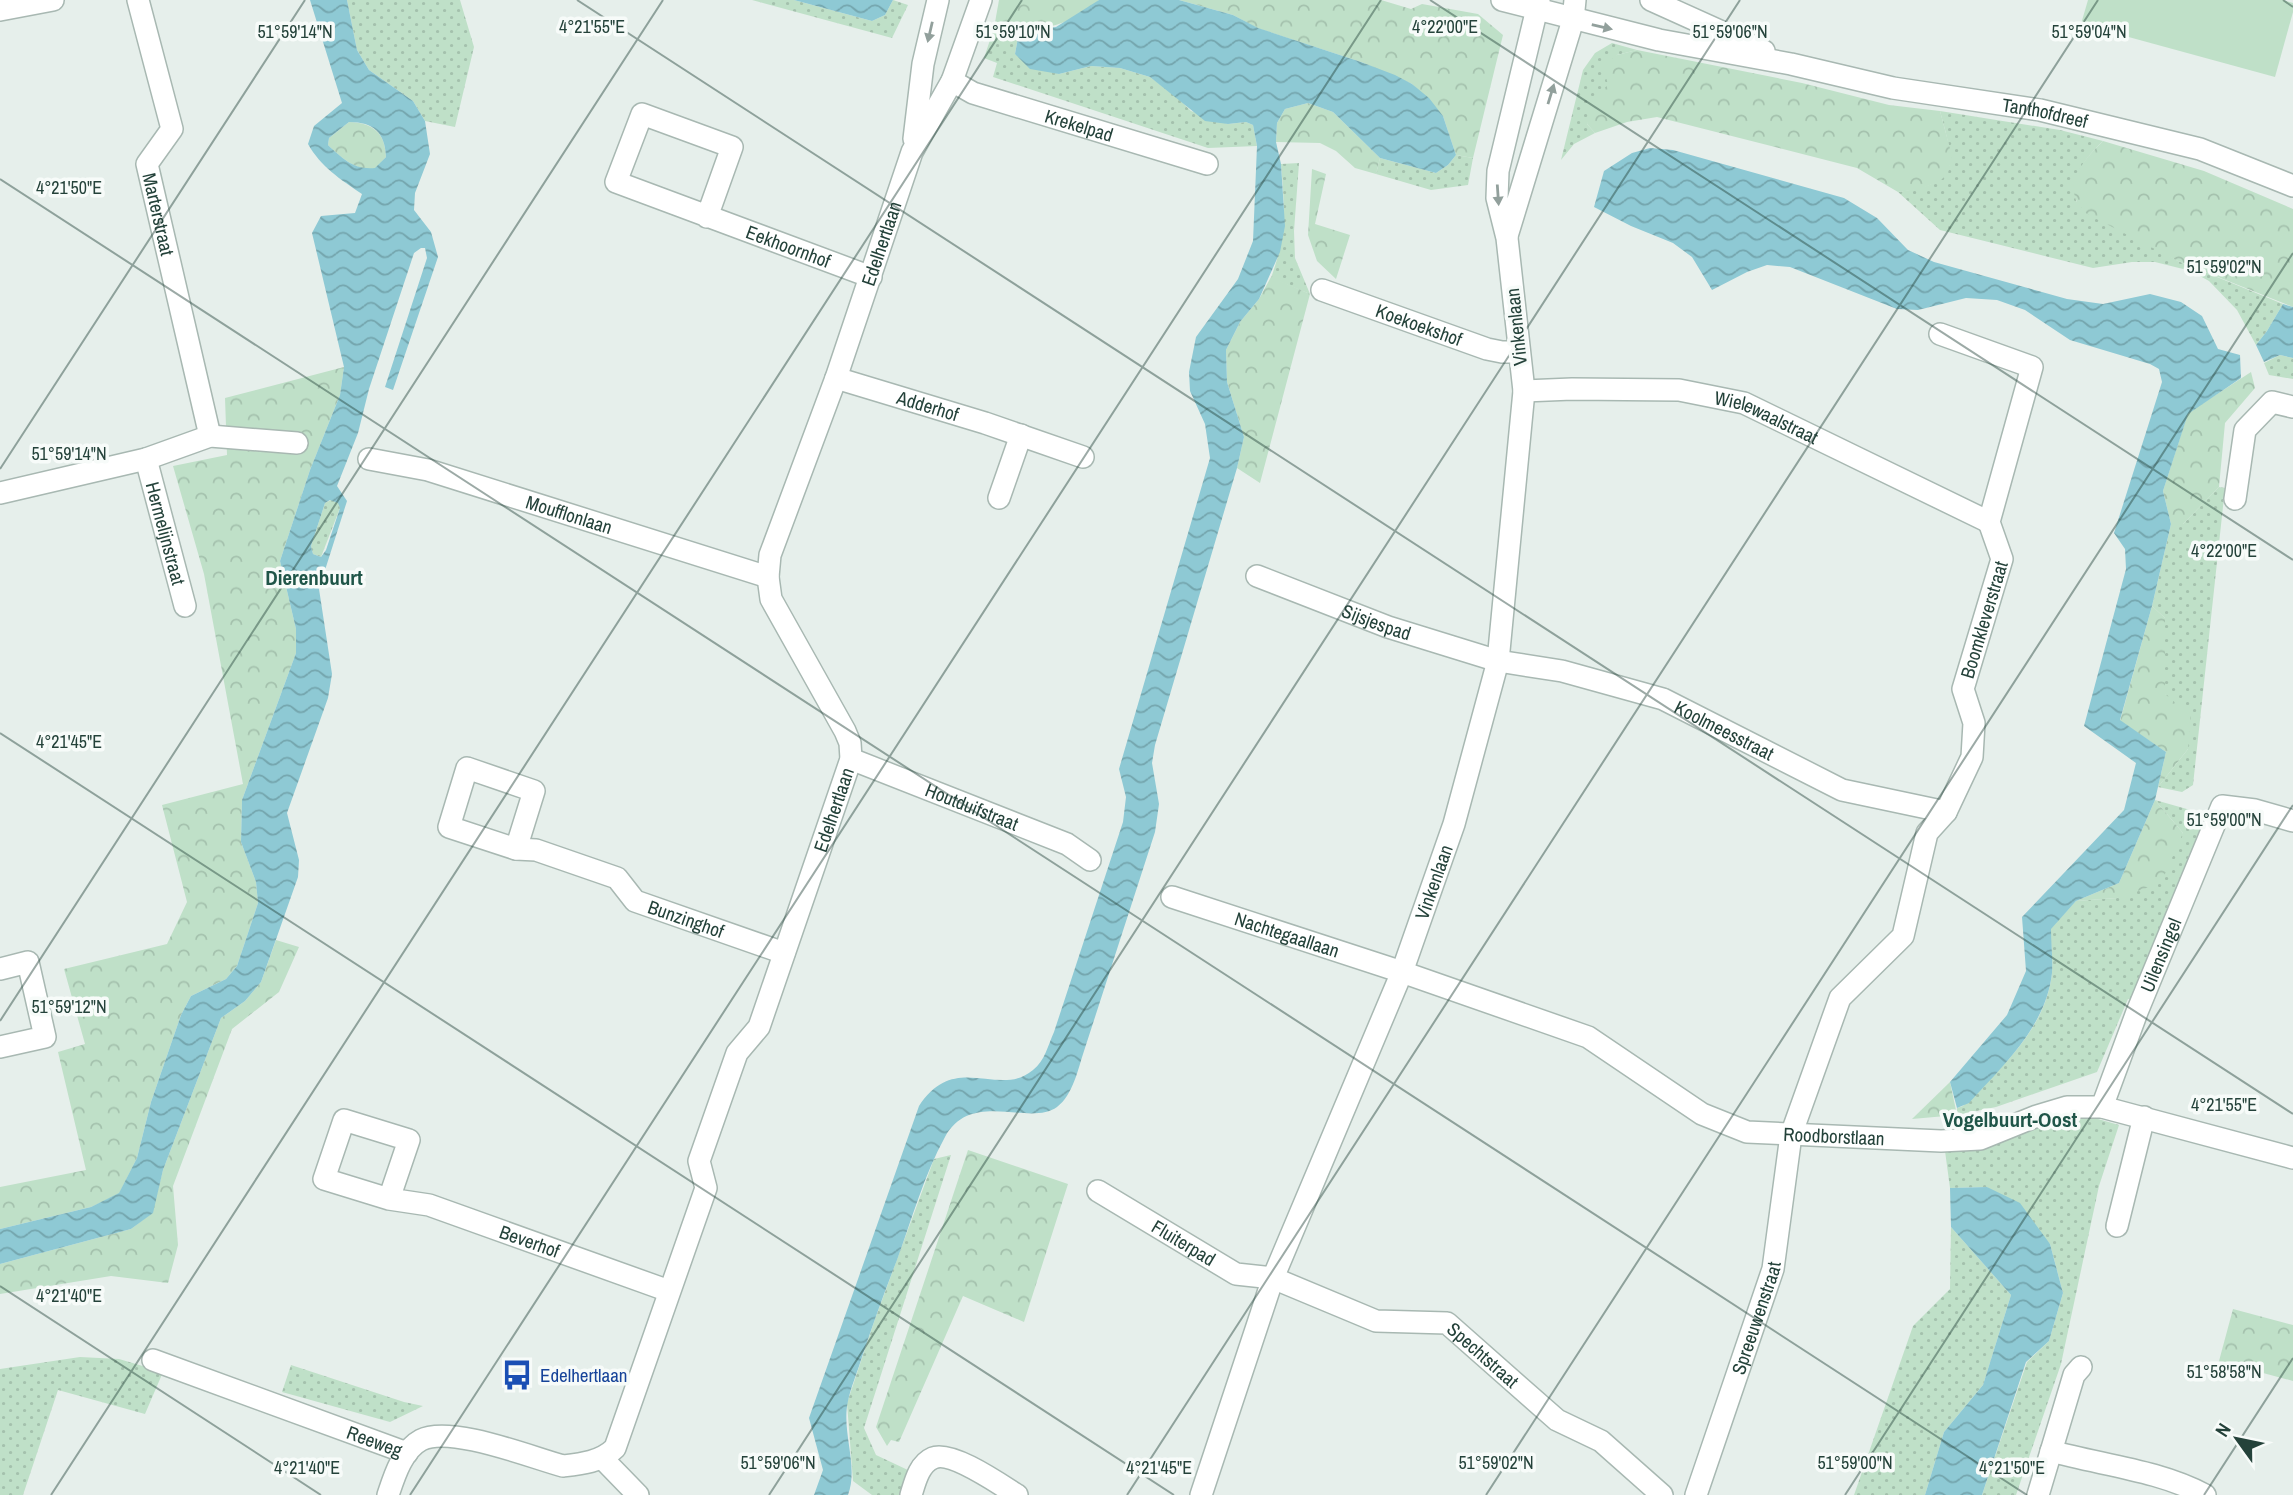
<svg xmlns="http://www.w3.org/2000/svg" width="2293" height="1495" font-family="'Archivo Narrow',sans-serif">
  <defs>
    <pattern id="grass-dots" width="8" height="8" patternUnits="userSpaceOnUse" patternTransform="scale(1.75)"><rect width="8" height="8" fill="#bfe0c8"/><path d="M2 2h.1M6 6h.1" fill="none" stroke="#a4c1ad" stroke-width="1.8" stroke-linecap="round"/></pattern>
    <pattern id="forest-crowns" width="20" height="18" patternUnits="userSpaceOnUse" patternTransform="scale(1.75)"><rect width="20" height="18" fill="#bfe0c8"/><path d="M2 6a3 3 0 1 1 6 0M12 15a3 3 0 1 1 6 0" fill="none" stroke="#a4c1ad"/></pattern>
    <pattern id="water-waves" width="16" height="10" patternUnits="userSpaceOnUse" patternTransform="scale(1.75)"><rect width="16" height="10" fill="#8ec9d4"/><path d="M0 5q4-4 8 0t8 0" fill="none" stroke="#74a5ad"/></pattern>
  </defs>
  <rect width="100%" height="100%" fill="#e6efeb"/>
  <g fill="url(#grass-dots)">
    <polygon points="347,0 460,0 474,47 455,127 425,121 413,101 369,70 357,50"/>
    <polygon points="752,0 794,0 872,21 885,15 893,0 908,5 892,38"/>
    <polygon points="994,28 1019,32 1015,54 1059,74 1091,66 1120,68 1150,77 1176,96 1191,111 1228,124 1246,122 1253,125 1257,146 1208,148 993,77 997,63 984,58"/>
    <polygon points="1612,43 1637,50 1617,55 1609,85 1587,124 1595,133 1574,144 1561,160 1583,70 1595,53"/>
    <path d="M1940,111L2060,130L2103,141C2083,161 2074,172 2076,201L2178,261L2283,304L2267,331L2256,345L2237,310L2209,281L2191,271L2155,262H2132L2093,268L1940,230L1898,192C1963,183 1954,164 1940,111Z"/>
    <polygon points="1456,155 1473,158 1468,185 1431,190 1376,174 1380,158 1436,173 1448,165"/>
    <path d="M1299,163L1294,231L1295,258L1310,294L1271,278C1287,233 1285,211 1281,164Z"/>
    <polygon points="2280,355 2293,358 2293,379 2269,375 2264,363"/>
    <polygon points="2219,487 2225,488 2193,785 2182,792 2158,787 2188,749 2165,694 2165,618 2152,606 2171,524 2183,524"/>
    <polygon points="331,500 339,503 340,508 321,557 313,554 311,546 325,503"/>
    <path d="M2155,800L2201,813L2205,826L2132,1000L2128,999L2097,1072L1996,1107L1957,1115V1108L1963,1106C2000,1068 2046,1030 2052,973C2053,959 2051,944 2050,929L2076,901L2117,898L2183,833Z"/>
    <polygon points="2077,1113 2119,1125 2099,1186 2061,1364 2016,1495 1982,1495 2027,1362 2049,1341 2063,1293 2050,1244 1987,1187 1950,1188 1945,1151 1970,1150"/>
    <polygon points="951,1155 864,1428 876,1455 910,1471 903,1495 872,1495 853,1481 847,1403 874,1322 934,1159"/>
    <polygon points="1951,1227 2011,1295 1983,1385 1944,1432 1925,1495 1854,1495 1913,1326 1950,1289"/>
    <polygon points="80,1357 119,1359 163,1372 145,1414 58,1390 23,1495 0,1495 0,1369"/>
    <polygon points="291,1365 404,1402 423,1406 390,1422 282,1392"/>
  </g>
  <g fill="url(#forest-crowns)">
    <path d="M999,0H1099C1069,28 1034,33 994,28Z"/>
    <polygon points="1179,0 1381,0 1411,9 1422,4 1478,14 1503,35 1473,158 1456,155 1443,116 1412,84 1361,62 1257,28 1233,15"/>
    <polygon points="1637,50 1802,83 1889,105 1940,111 1952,156 1948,173 1940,181 1920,189 1898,192 1857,168 1657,117 1627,122 1595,133 1587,124 1593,97 1608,85 1603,65 1617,55"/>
    <polygon points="1308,103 1333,112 1380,158 1376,174 1355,168 1336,151 1320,143 1276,142 1277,123 1285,109"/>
    <path d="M349,122C374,123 385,133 386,157L375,169C354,170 343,159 328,145L329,138Z"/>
    <path d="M2103,141L2204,171L2293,209V307L2178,261L2087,214C2084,210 2078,205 2076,200C2067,177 2088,156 2103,141Z"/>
    <polygon points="1312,169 1326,174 1315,224 1350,235 1336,279 1317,261 1308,235"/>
    <polygon points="1271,277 1310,294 1260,483 1237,468 1244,437 1227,382 1226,350 1240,322 1259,299"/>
    <polygon points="344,367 340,395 310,470 280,561 296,629 296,653 242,800 241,842 256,882 258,903 237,966 226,979 191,996 181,1015 151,1102 137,1158 119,1194 91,1207 0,1229 0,1187 86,1170 58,1052 85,1044 64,969 167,944 187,902 162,805 243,784 204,574 173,466 227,455 225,398"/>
    <polygon points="2251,372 2255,388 2225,423 2219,487 2183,524 2171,524 2163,491 2188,413"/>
    <polygon points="2152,606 2165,618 2165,694 2191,716 2188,749 2158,787 2166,752 2120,721"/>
    <polygon points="2155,800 2183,833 2161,883 2117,898 2076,901 2119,883"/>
    <polygon points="276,940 299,947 279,992 232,1029 173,1186 178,1245 168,1283 111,1276 0,1294 0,1264 131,1229 152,1213 163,1170 221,1018 245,1001 261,982"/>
    <polygon points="1950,1082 1957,1115 1912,1119"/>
    <polygon points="968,1150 1068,1184 1024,1322 963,1296 899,1442 891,1440 887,1446 876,1427"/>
    <polygon points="2233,1309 2293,1325 2293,1381 2219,1361"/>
  </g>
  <polygon fill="#bfe0c8" points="2088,0 2283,0 2293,3 2293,12 2275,77 2081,24"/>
  <g fill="url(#water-waves)" fill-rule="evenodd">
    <path d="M310,0H347L357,50L369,70L413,101L425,121L430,154L415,193L414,210L431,232L438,257L393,390L385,387L427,258L425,248H421L414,253L369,389L358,433L337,486L347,501L319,589L332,674L328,698L287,813L299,860L298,877L261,982L245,1001L221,1018L163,1170L153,1213L131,1229L0,1264V1229L91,1207L119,1193L137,1158L151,1102L181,1015L191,996L226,979L237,966L258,903L256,882L241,842L242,800L296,653V629L280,561L310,470L340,395L344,367L312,233L321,216L355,213L362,194C340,179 321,167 308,144L314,126L342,103ZM349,122C374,122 385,133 386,157L375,168C354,170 343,159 328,145L329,138ZM330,500L338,503L340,508L326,550L321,557L313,554L311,546L325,503Z"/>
    <polygon points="794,0 893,0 885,15 872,21"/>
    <path d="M1099,0H1179L1233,15L1258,28L1361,62L1395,75L1412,84L1429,98L1443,116L1456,155L1448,165L1436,173L1380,158L1333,112L1308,103L1285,109L1277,123L1276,142L1281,164L1285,226L1280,252L1259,299L1240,322L1226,350L1227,382L1244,437L1237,468L1155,745L1152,763L1159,804L1155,832L1084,1051C1078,1069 1073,1095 1057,1107C1030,1127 971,1089 945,1137C924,1175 912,1219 897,1260C884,1293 872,1327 861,1360C857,1373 851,1387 848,1401C841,1432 859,1465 848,1495H814L823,1470L809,1418L919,1106C955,1050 999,1099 1033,1070C1045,1061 1048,1045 1054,1032L1123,822L1126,797L1119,769L1210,458L1205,424L1190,391L1189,372L1196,337L1238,279L1253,241L1257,146L1253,125L1246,122L1228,124L1205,121L1150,77L1120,68L1091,66L1059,74L1030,69L1015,54L1019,32L1056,27Z"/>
    <path d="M1650,148L1673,150L1844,198L1877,218L1908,250L1934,262L2067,299L2103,304L2150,294L2181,302L2202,316L2218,349L2240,355L2241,378L2188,414L2163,491L2171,524L2152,606L2120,720L2166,752L2155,800L2119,883L2076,901L2051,929C2051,943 2053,959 2052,973C2046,1027 2003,1065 1969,1103L1957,1108L1950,1082L2007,1015L2026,971L2022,917L2124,810L2136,763L2084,726L2126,569L2125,549L2114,533L2162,382L2159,369L2150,364L2070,340L2025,310L1997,300L1966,298L1918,310L1897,309L1790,267L1767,265L1747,272L1712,290L1692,257L1673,243L1631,226L1594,207L1604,171L1632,153Z"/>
    <polygon points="2283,304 2293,307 2293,358 2280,355 2264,362 2256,345 2267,331"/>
    <polygon points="1987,1187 2020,1203 2050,1244 2063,1293 2049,1341 2026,1362 1982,1495 1925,1495 1944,1432 1983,1385 2011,1295 1951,1227 1950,1188"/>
  </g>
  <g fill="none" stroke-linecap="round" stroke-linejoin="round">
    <g stroke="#a8b8b2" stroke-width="24">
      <g id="minor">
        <path id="s1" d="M138,0L172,129L147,164L210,436"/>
        <polyline points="0,10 53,0"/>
        <path id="s2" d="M952,81L973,93L1207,164"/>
        <polyline points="914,139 923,64 938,0"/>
        <path id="s3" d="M707,217L732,147L642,114L616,182L871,277"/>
        <polyline points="1507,236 1573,20 1575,0"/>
        <path id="s4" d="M1322,290L1487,349L1502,352H1519"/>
        <path id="s5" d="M836,378L985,423L1083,457"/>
        <path id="s6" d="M1524,391L1572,389L1679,390L1744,403L1989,522"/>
        <path id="s7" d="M146,459L185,606"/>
        <path id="s8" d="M369,459L428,470L768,577"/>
        <polyline points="0,493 146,459 210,436 297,443"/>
        <polyline points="999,498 1021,435"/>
        <polyline points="2235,499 2245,430 2272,402 2293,407"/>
        <path id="s9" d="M1257,576L1388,627L1498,661L1562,671L1663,699L1842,790L1946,812"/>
        <path id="s10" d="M851,759L1067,844L1090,860"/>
        <polygon points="467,768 534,791 516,849 449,827"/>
        <path id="s11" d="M516,849L536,850L617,878L635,901L784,953"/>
        <path id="s12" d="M1172,897L1402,972L1588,1037L1702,1114L1747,1132L1941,1141L1980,1139L2037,1116L2067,1107H2102L2293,1158"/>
        <polyline points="0,969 28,962 45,1037 0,1047"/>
        <path id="s13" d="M2102,1107L2137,1012L2222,806L2255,810L2293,821"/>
        <path id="s14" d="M1098,1191L1236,1274L1273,1278L1376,1321L1447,1323L1557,1420L1601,1441L1662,1495"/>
        <path id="s15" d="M389,1199L409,1140L344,1120L324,1179L389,1199L429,1205L669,1291"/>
        <polyline points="2117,1226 2144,1117"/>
        <path id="s16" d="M153,1360L407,1453"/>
        <path d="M2051,1451C2101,1465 2158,1470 2205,1495"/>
        <polyline points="602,1458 638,1495"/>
        <path id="s17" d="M388,1495C394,1477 402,1450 421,1440C450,1425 530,1457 563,1466C581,1464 601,1462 615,1448L706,1188L699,1161L737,1053L759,1027L851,759L850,743L845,731L771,599L768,577L770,555L836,378L912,152L952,81L981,0"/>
        <path d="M911,1495C915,1482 919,1464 933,1458C951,1450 1001,1485 1017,1495"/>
        <path id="s18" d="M1201,1495L1273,1278L1402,972L1454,824L1498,661L1524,391L1507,238L1497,198L1498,171L1539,0"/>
        <path id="s19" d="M1696,1495L1773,1269L1791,1135L1840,998L1903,936L1927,833L1946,812L1972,757L1974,723L1963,689L2002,559L1989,522L2032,367L1940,334"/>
        <polyline points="2038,1495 2074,1375 2081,1367"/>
      </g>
    </g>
    <g stroke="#a8b8b2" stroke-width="24">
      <g id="tertiary">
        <path id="s20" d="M1502,0L1659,40L1791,64L1893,88L2040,110L2200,149L2293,186"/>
        <polyline points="1651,0 1764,51"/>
      </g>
    </g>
    <use href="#minor" stroke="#fff" stroke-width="21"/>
    <use href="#tertiary" stroke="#fff" stroke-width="21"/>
  </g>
  <defs><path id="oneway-solid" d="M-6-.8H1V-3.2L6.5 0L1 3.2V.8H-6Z" transform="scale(1.75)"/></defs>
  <g fill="#92a09c">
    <use href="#oneway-solid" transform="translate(1602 27) rotate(13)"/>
    <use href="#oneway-solid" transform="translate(930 32) rotate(103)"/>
    <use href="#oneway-solid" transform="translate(1551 94) rotate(-73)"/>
    <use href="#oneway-solid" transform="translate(1498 195) rotate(86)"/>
  </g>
  <path fill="none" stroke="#24423a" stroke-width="2" stroke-opacity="0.45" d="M577,0L2293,1114M1430,0L2293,560M2283,0L2293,7M0,179L2027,1495M0,469L305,0M0,733L1174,1495M0,1021L663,0M0,1286L321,1495M51,1495L1022,0M410,1495L1381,0M769,1495L1740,0M1127,1495L2098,0M1486,1495L2293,253M1845,1495L2293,805M2204,1495L2293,1358"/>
  <defs>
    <g id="bus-bare" transform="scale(2.415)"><path d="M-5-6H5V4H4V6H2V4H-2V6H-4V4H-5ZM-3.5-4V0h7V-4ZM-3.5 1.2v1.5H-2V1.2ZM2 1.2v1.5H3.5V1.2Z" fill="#1a4fb4" stroke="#f7fbf9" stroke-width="2.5" paint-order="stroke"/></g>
  </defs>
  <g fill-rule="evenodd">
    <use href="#bus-bare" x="517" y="1375"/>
  </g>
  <g text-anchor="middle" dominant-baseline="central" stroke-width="7" stroke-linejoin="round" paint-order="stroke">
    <g font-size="19" fill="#24423a" stroke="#f7fbf9">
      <text stroke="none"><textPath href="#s20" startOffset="555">Tanthofdreef</textPath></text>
      <text stroke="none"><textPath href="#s2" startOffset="135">Krekelpad</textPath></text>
      <text stroke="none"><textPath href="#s1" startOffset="228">Marterstraat</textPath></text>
      <text stroke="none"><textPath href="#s17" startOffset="1559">Edelhertlaan</textPath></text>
      <text stroke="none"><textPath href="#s3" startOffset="427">Eekhoornhof</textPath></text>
      <text stroke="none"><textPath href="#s4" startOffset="103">Koekoekshof</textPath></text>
      <text transform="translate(1516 327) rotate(-96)">Vinkenlaan</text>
      <text stroke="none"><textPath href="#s5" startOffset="96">Adderhof</textPath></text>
      <text stroke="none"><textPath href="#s6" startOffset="247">Wielewaalstraat</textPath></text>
      <text stroke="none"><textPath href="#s8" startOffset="208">Moufflonlaan</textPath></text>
      <text stroke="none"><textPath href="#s7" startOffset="77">Hermelijnstraat</textPath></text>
      <text stroke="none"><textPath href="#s19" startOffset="945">Boomkleverstraat</textPath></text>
      <text stroke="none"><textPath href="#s9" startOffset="128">Sijsjespad</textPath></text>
      <text stroke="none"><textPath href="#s9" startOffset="494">Koolmeesstraat</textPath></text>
      <text stroke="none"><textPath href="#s10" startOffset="130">Houtduifstraat</textPath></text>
      <text stroke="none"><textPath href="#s17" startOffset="950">Edelhertlaan</textPath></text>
      <text stroke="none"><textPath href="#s18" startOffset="656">Vinkenlaan</textPath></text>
      <text stroke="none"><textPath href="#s11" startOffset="189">Bunzinghof</textPath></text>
      <text stroke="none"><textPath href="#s12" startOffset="121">Nachtegaallaan</textPath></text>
      <text stroke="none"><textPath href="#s13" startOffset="163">Uilensingel</textPath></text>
      <text stroke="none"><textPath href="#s12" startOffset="712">Roodborstlaan</textPath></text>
      <text stroke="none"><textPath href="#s15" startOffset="408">Beverhof</textPath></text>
      <text stroke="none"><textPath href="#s14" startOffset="100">Fluiterpad</textPath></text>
      <text stroke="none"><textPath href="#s19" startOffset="187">Spreeuwenstraat</textPath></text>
      <text stroke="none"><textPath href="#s14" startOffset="429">Spechtstraat</textPath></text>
      <text stroke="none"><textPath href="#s16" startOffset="236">Reeweg</textPath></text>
    </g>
    <g font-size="19" fill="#164399" stroke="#f7fbf9" text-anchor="start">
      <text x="540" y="1375">Edelhertlaan</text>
    </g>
    <g font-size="21" font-weight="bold" fill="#1f5548" stroke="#f7fbf9">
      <text x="314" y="577">Dierenbuurt</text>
      <text x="2010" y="1119">Vogelbuurt-Oost</text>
    </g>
  </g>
  <g font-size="18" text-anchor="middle" fill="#24423a" stroke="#f7fbf9" stroke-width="7" stroke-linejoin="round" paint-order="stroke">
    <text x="592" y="33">4°21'55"E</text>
    <text x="1445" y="33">4°22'00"E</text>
    <text x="295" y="38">51°59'14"N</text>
    <text x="1013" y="38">51°59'10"N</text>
    <text x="1730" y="38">51°59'06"N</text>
    <text x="2089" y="38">51°59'04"N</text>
    <text x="69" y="194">4°21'50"E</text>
    <text x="2224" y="273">51°59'02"N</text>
    <text x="69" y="460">51°59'14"N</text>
    <text x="2224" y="557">4°22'00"E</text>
    <text x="69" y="748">4°21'45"E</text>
    <text x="2224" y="826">51°59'00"N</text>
    <text x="69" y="1013">51°59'12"N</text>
    <text x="2224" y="1111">4°21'55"E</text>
    <text x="69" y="1302">4°21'40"E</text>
    <text x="2224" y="1378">51°58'58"N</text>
    <text x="778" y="1469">51°59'06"N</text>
    <text x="1496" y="1469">51°59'02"N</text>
    <text x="1855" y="1469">51°59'00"N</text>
    <text x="307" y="1474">4°21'40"E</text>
    <text x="1159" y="1474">4°21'45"E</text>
    <text x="2012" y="1474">4°21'50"E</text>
  </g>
  <g transform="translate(2237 1439) rotate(303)" stroke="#f7fbf9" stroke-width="5" paint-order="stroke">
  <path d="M0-5L12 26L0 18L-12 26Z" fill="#24423a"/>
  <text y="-10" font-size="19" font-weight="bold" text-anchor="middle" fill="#24423a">N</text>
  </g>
</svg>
